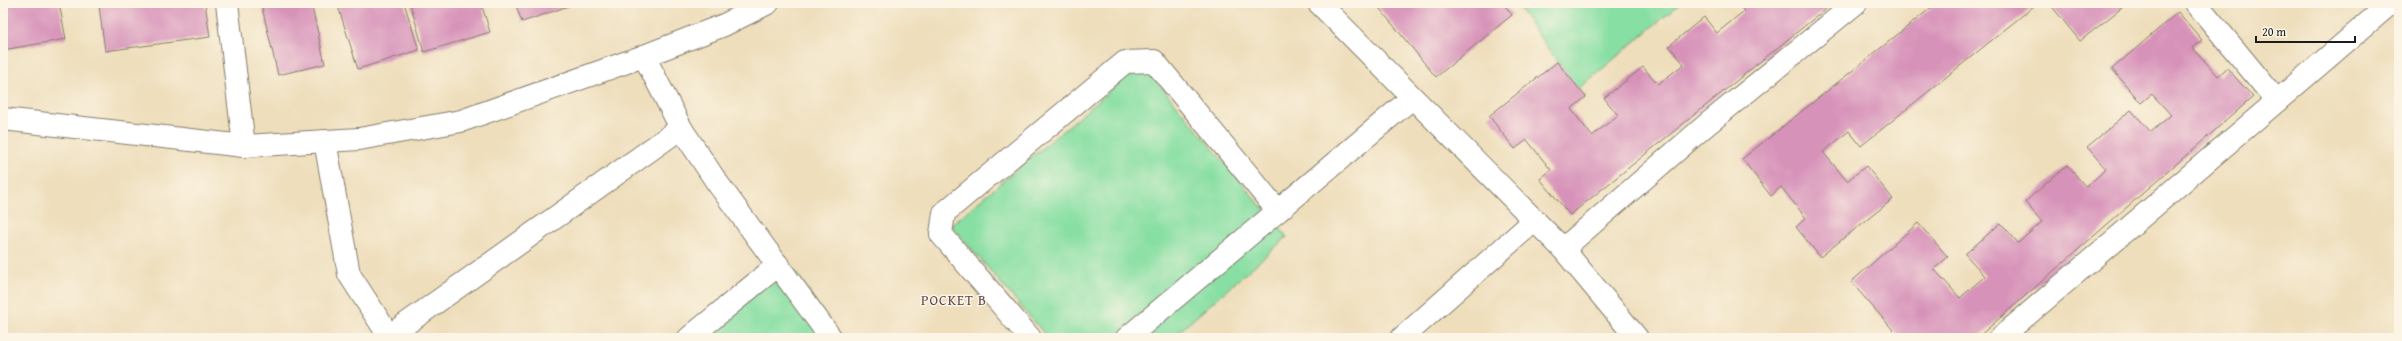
<svg xmlns="http://www.w3.org/2000/svg" width="2402" height="341" font-family="'Gentium Book Plus',serif">
  <rect width="100%" height="100%" fill="#fcf5e5"/>
  <filter id="ink" filterUnits="userSpaceOnUse"><feTurbulence type="fractalNoise" baseFrequency=".025" numOctaves="2"/><feDisplacementMap in="SourceGraphic" scale="8" xChannelSelector="R" yChannelSelector="G"/><feConvolveMatrix kernelMatrix="1 2 1 2 8 2 1 2 1" color-interpolation-filters="sRGB"/></filter>
  <filter id="wash" filterUnits="userSpaceOnUse"><feTurbulence type="fractalNoise" baseFrequency=".012" numOctaves="4" result="noise"/><feDisplacementMap in="SourceGraphic" scale="16" xChannelSelector="R" yChannelSelector="G"/><feGaussianBlur stdDeviation="0.9" result="paint"/><feColorMatrix in="noise" values="0 0 0 0 0 0 0 0 0 0 0 0 0 0 0 0 0 1.4 0 .05"/><feComposite in="paint" operator="in"/></filter>
  <g filter="url(#wash)">
    <rect width="100%" height="100%" fill="#eedebc"/>
    <g fill="#87dfa3" stroke="#527e60">
      <polygon points="1516,3 1681,3 1577,90"/>
      <polygon points="1142,64 1287,237 1172,338 1048,338 951,225"/>
      <polygon points="789,263 841,338 699,338"/>
    </g>
    <g id="blocks">
      <g fill="#d792b9">
        <polygon points="3,3 59,3 66,39 3,50"/>
        <polygon points="117,3 205,3 210,37 105,51 99,6"/>
        <polygon points="261,3 311,3 325,64 278,75"/>
        <polygon points="337,3 404,3 419,50 358,69"/>
        <polygon points="410,3 481,3 490,32 424,52"/>
        <polygon points="515,3 577,3 522,22"/>
        <polygon points="1375,3 1503,3 1512,15 1436,77"/>
        <polygon points="1737,3 1833,3 1570,215 1540,179 1551,170 1527,140 1515,149 1489,116 1557,62 1586,97 1571,109 1592,136 1618,115 1604,98 1643,67 1658,84 1684,64 1669,46 1704,17 1717,33 1744,11"/>
        <polygon points="1937,3 2032,3 2034,6 1861,146 1849,131 1823,152 1847,181 1866,166 1893,199 1820,257 1796,227 1806,218 1781,187 1771,196 1742,159"/>
        <polygon points="2049,3 2128,3 2080,41"/>
        <polygon points="2178,12 2202,40 2193,48 2218,76 2227,68 2253,97 1977,338 1900,338 1851,282 1918,223 1948,257 1934,269 1960,298 1985,276 1965,254 2001,223 2018,243 2042,222 2025,202 2067,165 2086,187 2106,169 2087,147 2131,110 2151,132 2171,115 2152,94 2141,103 2112,69"/>
      </g>
    </g>
  </g>
  <g filter="url(#ink)">
    <use href="#blocks" fill-opacity="0" stroke="#857d6c" stroke-width="1"/>
    <g fill="none" stroke-linecap="round" stroke-linejoin="round">
      <g stroke="#857d6c" stroke-width="24">
        <g id="minor">
          <polyline points="227,3 244,146"/>
          <polyline points="1319,3 1563,249 1637,338"/>
          <polyline points="644,56 681,128 716,181 831,338"/>
          <polyline points="2277,101 2391,3"/>
          <polyline points="3,119 244,146 359,139 461,121 644,56 724,25 768,3"/>
          <polyline points="325,141 349,274 389,336"/>
          <polyline points="1563,249 1705,126 1856,3"/>
          <polyline points="391,338 389,336 681,128"/>
          <polyline points="689,338 778,265"/>
          <polyline points="1030,338 941,234 944,213 1125,62 1154,61 1278,211"/>
          <polyline points="1127,338 1412,98"/>
          <polyline points="1402,338 1535,220"/>
          <polyline points="2000,338 2277,101 2196,3"/>
        </g>
      </g>
      <use href="#minor" stroke="#fff" stroke-width="22"/>
    </g>
  </g>
  <g text-anchor="middle" dominant-baseline="central" stroke-width="3" stroke-linejoin="round" paint-order="stroke">
    <g font-size="14" letter-spacing="1" fill="#5d4553" stroke="#fcf5e5">
      <text x="954" y="300">POCKET B</text>
    </g>
  </g>
  <rect width="2402" height="341" fill="none" stroke="#fcf5e5" stroke-width="16"/>
  <path d="M2256 36v6h99v-6" fill="none" stroke="#1c1c1c" stroke-width="2"/>
  <text x="2262" y="36" font-size="12" fill="#1c1c1c" stroke="#fcf5e5" stroke-width="3" paint-order="stroke">20 m</text>
</svg>
